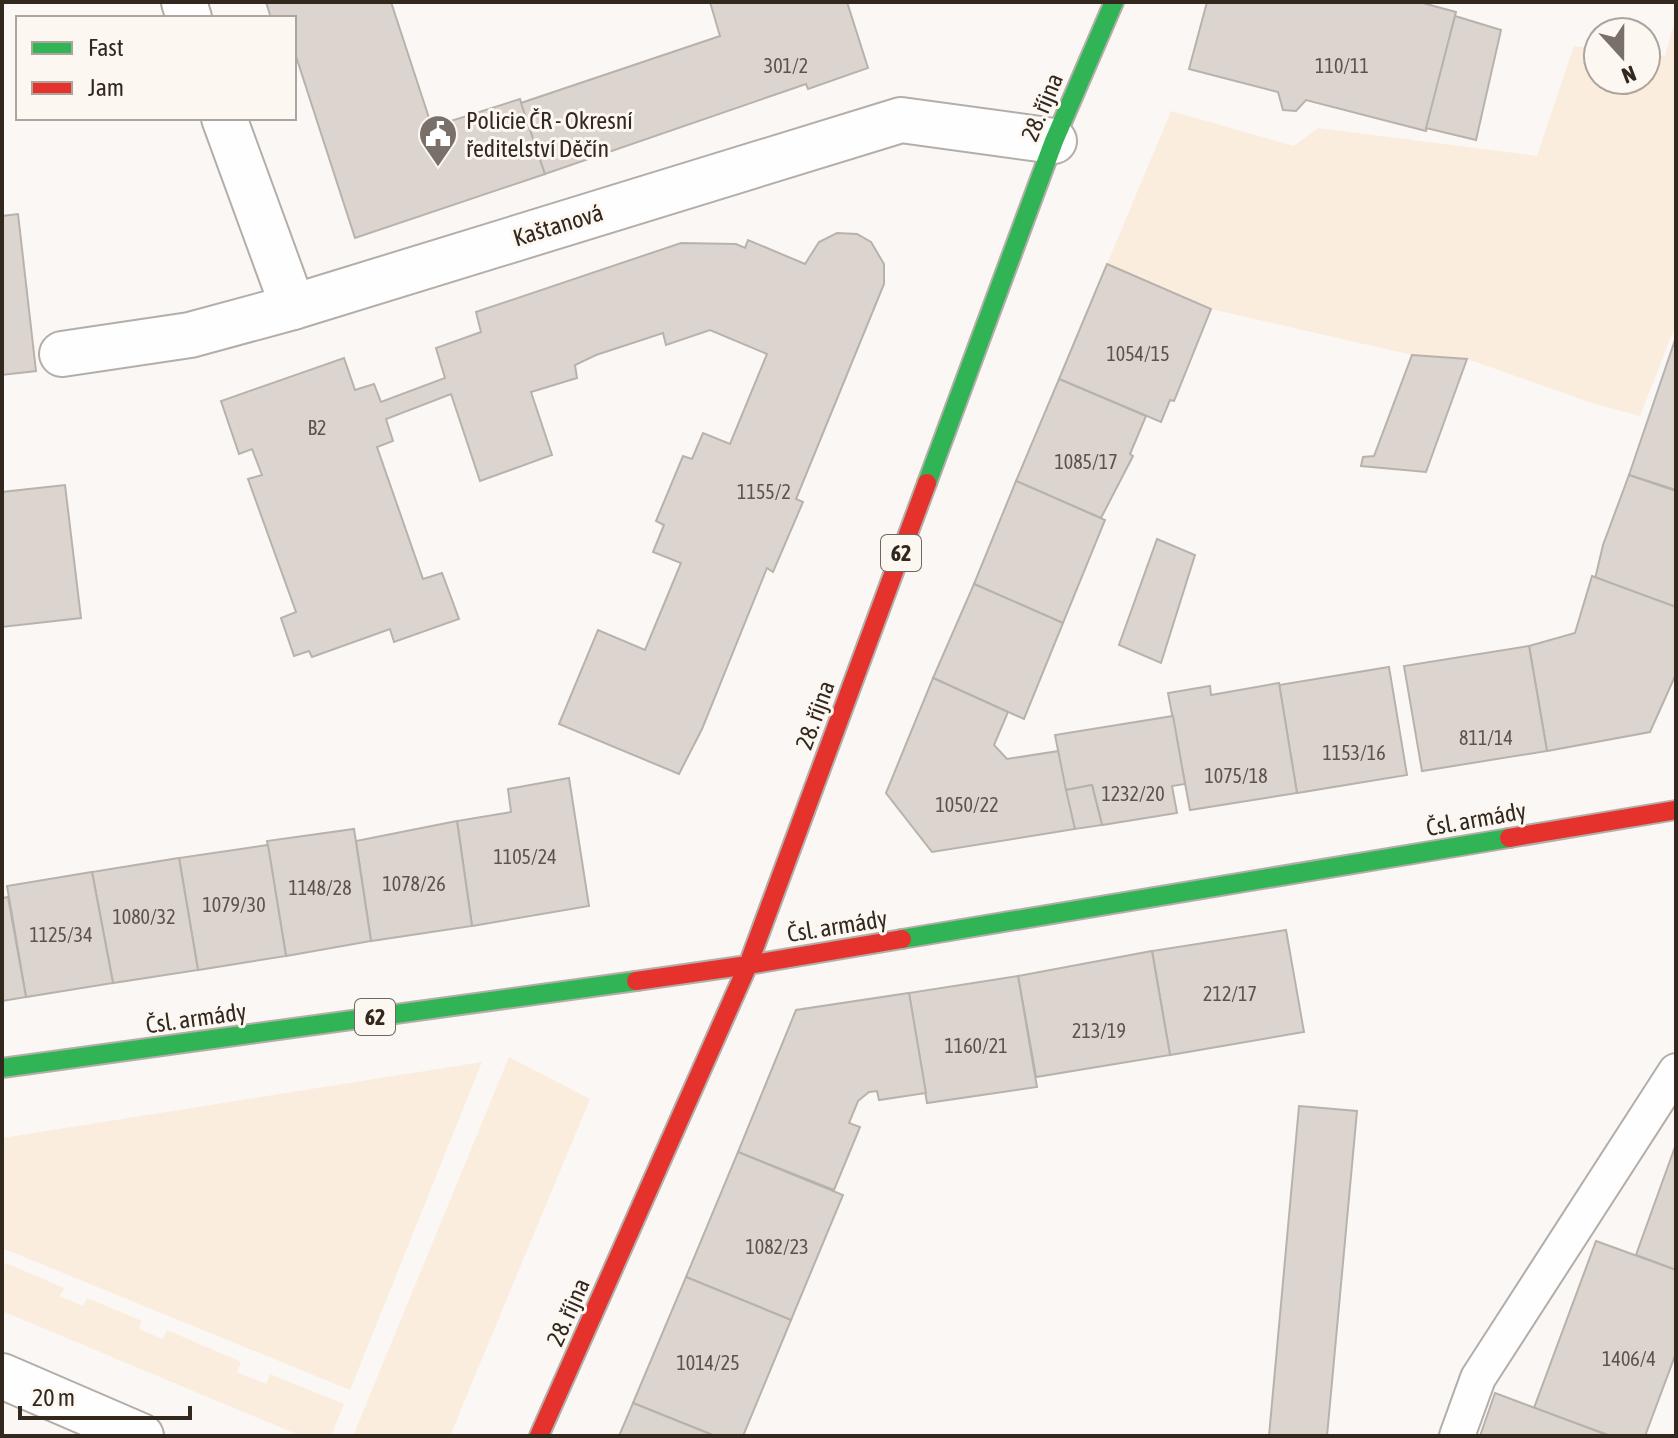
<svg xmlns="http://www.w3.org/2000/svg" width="1678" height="1438" font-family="'Asap Condensed',sans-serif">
  <rect width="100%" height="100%" fill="#faf7f5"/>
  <g fill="#fbedde">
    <polygon points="1676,16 1676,324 1640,416 1595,404 1467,359 1412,355 1211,309 1107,264 1171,111 1294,146 1318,128 1537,156 1574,46 1598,49 1598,80 1646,80 1646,54 1665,56"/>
    <polygon points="509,1057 590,1099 450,1436 353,1436"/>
    <polygon points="482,1062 350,1390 2,1248 2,1138"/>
    <polygon points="6,1263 64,1288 60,1296 83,1306 87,1298 142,1321 139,1329 163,1339 167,1330 241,1362 237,1372 266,1384 270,1374 344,1404 331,1436 301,1436 2,1311 2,1270"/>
  </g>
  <g fill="#dcd5cf" stroke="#b8b2ac" stroke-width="2">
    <polygon points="266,2 391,2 432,127 520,99 545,174 355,238 294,50 294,18 271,18"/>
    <polygon points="710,2 847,2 868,68 808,89 806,84 545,174 521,103 720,36"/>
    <polygon points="1207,2 1419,2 1456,12 1426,131 1306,100 1296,111 1283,110 1278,92 1189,69"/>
    <polygon points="1455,16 1501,30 1476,140 1426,128"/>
    <polygon points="18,214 36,371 2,375 2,216"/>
    <polygon points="837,233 857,234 871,242 884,264 884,284 796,499 803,502 773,572 767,568 702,729 679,774 559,724 598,630 645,650 681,563 653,552 664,525 656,521 683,456 692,459 703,433 730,444 767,354 710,330 666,345 663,333 596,355 575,365 577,378 531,392 552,455 480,481 451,394 386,419 393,441 377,447 423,579 442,573 459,619 394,642 390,629 312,657 309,651 294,656 281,618 296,612 248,479 262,475 252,449 239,454 221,401 344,358 355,390 374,384 381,402 445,378 436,348 481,332 476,312 681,243 736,244 745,248 748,240 805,264 819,242"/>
    <polygon points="1107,264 1211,309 1174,401 1170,400 1161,422 1059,379"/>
    <polygon points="1675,340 1676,340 1676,490 1629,475"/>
    <polygon points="1412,355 1467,359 1426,472 1361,466 1363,457 1374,456"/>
    <polygon points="1059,379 1146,416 1130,454 1133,456 1101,518 1016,481"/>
    <polygon points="1629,475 1676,491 1676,607 1595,579 1603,545"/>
    <polygon points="1016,481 1105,520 1063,623 974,584"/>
    <polygon points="65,485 81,618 2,627 2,492"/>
    <polygon points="1157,539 1195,555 1161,663 1119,645"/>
    <polygon points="1592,576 1676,607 1676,674 1650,732 1547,751 1529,646 1575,633"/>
    <polygon points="974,584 1063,623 1024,719 933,678"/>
    <polygon points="1529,646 1547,751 1422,771 1404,666"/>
    <polygon points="1389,667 1407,775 1297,793 1279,685"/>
    <polygon points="933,678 1008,712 994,745 1007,759 1059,751 1075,829 932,852 886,793"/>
    <polygon points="1279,683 1297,793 1190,810 1168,693 1210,686 1211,695"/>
    <polygon points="1173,716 1185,784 1172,786 1177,813 1102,825 1092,785 1066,790 1055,735"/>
    <polygon points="569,778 589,906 472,926 457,821 511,812 508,789"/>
    <polygon points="1092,785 1102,825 1075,829 1066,790"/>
    <polygon points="457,821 472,926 371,941 356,841"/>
    <polygon points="354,829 371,941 286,956 267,841"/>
    <polygon points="268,845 286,956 198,970 179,858"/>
    <polygon points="179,858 198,970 113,983 92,872"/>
    <polygon points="92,872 113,983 26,997 7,886"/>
    <polygon points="8,897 26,997 2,1001 2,898"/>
    <polygon points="1286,930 1304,1032 1170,1055 1152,951"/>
    <polygon points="1152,951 1170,1055 1036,1077 1018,976"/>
    <polygon points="1018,976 1037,1087 927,1103 909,993"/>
    <polygon points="909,993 926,1093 879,1100 877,1091 869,1092 858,1101 849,1123 860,1127 834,1190 738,1152 796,1010"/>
    <polygon points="1299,1106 1357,1111 1327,1436 1269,1436"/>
    <polygon points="1676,1144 1676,1270 1636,1255"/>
    <polygon points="738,1152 843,1195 791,1320 686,1277"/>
    <polygon points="1596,1241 1676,1270 1676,1353 1645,1436 1611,1436 1534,1408"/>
    <polygon points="686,1277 791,1320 743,1436 715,1436 633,1403"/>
    <polygon points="1495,1393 1602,1433 1600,1436 1480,1436"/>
    <polygon points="633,1403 715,1436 619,1436"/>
  </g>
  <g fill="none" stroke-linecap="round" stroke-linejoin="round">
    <g stroke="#b4aea9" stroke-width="38">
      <polyline id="lane" points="1457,1436 1478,1378 1676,1071"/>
    </g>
    <g stroke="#b4aea9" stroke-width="48">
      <g id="street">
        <polyline points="184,2 189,18"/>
        <polyline points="224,118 293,307"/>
        <polyline points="62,354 190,335 293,307 901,120 1054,141"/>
        <polyline points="2,1376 141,1436"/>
      </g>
    </g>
    <g stroke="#b4aea9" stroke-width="22">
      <g id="fast">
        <polyline points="927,483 1054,141 1114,2"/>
        <polyline points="902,939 1509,838"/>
        <polyline points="2,1068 636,981"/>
      </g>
    </g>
    <g stroke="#b4aea9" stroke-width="22">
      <g id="jam">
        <polyline points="1509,838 1676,810"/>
        <polyline points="636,981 748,965 927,483"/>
        <polyline points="539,1436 748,965 902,939"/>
      </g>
    </g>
    <use href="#lane" stroke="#fefefe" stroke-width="34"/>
    <use href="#street" stroke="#fefefe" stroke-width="44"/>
    <use href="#fast" stroke="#30b455" stroke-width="18"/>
    <use href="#jam" stroke="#e5322d" stroke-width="18"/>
  </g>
  <defs>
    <g id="civic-pin" transform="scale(2)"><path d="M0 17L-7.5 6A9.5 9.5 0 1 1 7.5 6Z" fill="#787069" stroke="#fdf7f2"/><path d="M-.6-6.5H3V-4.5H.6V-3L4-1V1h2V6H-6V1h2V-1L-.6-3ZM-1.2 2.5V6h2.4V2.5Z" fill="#fff"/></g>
  </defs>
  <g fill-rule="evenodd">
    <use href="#civic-pin" x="438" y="134"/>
  </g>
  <g text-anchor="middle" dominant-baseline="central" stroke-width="6" stroke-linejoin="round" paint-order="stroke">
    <g font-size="20" fill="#5c534a">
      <text x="786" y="65">301/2</text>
      <text x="1342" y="65">110/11</text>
      <text x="1138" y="353">1054/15</text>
      <text x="317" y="427">B2</text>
      <text x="1086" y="461">1085/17</text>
      <text x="764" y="491">1155/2</text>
      <text x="1486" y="737">811/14</text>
      <text x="1354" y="752">1153/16</text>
      <text x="1236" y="775">1075/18</text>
      <text x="1133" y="793">1232/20</text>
      <text x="967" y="804">1050/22</text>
      <text x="525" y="856">1105/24</text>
      <text x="414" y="883">1078/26</text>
      <text x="320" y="887">1148/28</text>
      <text x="234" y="904">1079/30</text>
      <text x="144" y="916">1080/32</text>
      <text x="61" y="934">1125/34</text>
      <text x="1230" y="993">212/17</text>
      <text x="1099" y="1030">213/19</text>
      <text x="976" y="1045">1160/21</text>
      <text x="777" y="1246">1082/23</text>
      <text x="1629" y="1358">1406/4</text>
      <text x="708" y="1362">1014/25</text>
    </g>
    <g fill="#fdf7f2" stroke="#6f665e" stroke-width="2">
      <rect x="881" y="535" width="40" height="36" rx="6"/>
      <rect x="355" y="999" width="40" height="36" rx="6"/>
    </g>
    <g font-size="22" font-weight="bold" fill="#32281e">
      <text x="901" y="553">62</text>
      <text x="375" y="1017">62</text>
    </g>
    <g font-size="24" fill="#32281e" stroke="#fdf7f2">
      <text transform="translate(1042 107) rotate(-67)">28. října</text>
      <text transform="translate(558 225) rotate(-17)">Kaštanová</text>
      <text transform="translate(815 715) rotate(-70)">28. října</text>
      <text transform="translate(1476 819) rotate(-10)">Čsl. armády</text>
      <text transform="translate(837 926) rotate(-9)">Čsl. armády</text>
      <text transform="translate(196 1018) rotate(-8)">Čsl. armády</text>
      <text transform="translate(568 1312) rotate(-66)">28. října</text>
    </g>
    <g font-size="24" fill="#32281e" stroke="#fdf7f2" text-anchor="start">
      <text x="466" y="120">Policie ČR - Okresní<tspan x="466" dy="28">ředitelství Děčín</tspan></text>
    </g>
  </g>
  <rect width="1678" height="1438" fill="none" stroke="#32281e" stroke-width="8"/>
  <rect x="16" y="16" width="280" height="104" fill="#fdf7f2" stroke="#aca49d" stroke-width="2"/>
  <rect x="32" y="42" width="40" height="12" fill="#30b455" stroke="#aca49d" stroke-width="2"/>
  <text x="88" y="56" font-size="24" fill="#32281e">Fast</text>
  <rect x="32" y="82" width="40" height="12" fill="#e5322d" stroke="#aca49d" stroke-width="2"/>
  <text x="88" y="96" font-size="24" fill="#32281e">Jam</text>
  <g transform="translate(1622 56) rotate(159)"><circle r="38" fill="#fdf7f2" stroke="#aca49d" stroke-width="2"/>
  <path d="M0-6L14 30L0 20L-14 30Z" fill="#787069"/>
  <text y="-12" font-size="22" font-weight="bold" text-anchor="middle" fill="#32281e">N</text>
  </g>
  <path d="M20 1406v12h170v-12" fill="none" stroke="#32281e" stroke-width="4"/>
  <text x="32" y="1406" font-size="24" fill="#32281e" stroke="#fdf7f2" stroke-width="6" paint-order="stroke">20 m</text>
</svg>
